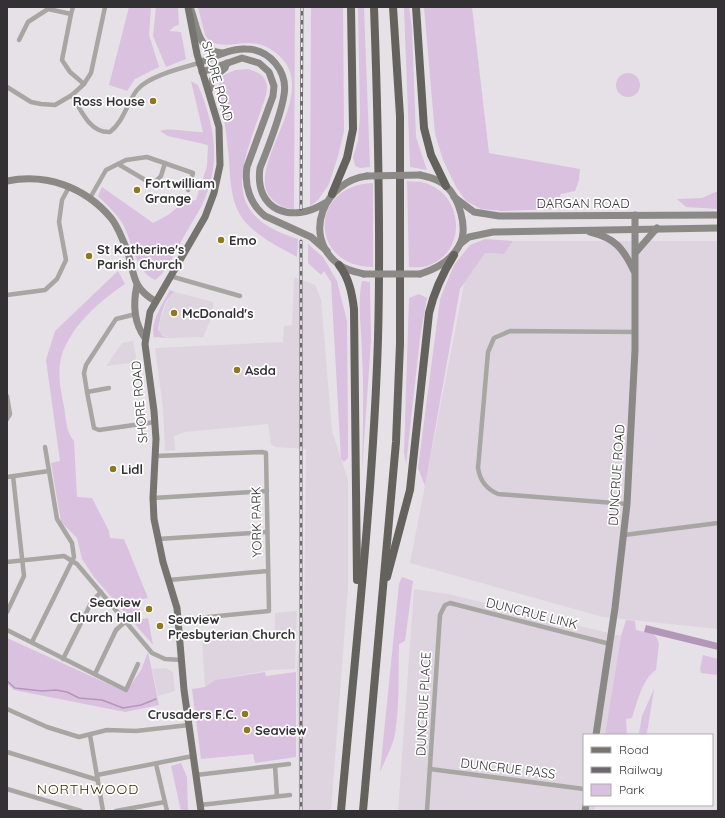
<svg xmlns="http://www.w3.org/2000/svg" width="725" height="818" font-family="Quicksand,sans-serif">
  <rect width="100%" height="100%" fill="#e6e1e7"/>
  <g fill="#ded4df">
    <polygon points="513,241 718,241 718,629 603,617 410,563 465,279 485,253 504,254"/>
    <polygon points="294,277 315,285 321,299 332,431 348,480 348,587 331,811 299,811 297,661 304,611 306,449 275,447 271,444 268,424 185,432 174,436 175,450 165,451 163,408 155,348 283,342 284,326 292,325"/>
    <polygon points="175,292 213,302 213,314 203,337 170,338 159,333 160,321 164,310 170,295"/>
    <polygon points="133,341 137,362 106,366 122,343"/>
    <polygon points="414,589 448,594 621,636 605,735 584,735 584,805 595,805 594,811 398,811"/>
    <polygon points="297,611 295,669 270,670 215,680 205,687 202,639 275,634 275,613"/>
    <polygon points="166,668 173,672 175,691 158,696 152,669"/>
  </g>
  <g fill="#dac1df">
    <polygon points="129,7 151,7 149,35 159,67 135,79 127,91 109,85"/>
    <polygon points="156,7 178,7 179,25 175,26 169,31 181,32 186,59 166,67 153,36"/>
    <path d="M198,7H295L294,209C286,209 280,206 274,201C237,171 327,92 276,53C250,33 235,51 210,42L205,35Z"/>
    <polygon points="311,7 343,7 344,131 338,156 329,184 318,200 310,206"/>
    <polygon points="358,7 364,7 370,167 360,168 355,166 353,157 358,141 360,116"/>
    <polygon points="404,7 409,7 412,28 416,137 427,170 410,167"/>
    <polygon points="424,7 472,7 489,153 580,169 579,180 575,191 561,194 555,209 502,211 481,209 466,201 456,187 443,160 435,134"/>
    <path d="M248,69C256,72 262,73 265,80C270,89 264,101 261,110C240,170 220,215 298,239L297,257C279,247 260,238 246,223C228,202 231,175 228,150C226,128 222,107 218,86L222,76L235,70Z"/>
    <circle cx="628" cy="85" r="12"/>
    <path d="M191,81L198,85C215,126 222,163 202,205C196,217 188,228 182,240C174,253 168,271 155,280C134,271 133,240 121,221C115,212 106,204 98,196L102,187L153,223L168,215L184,202L196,200L207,166L208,145L168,136L160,131C173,127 189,133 203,132Z"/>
    <path d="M407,181C414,182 422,181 428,184C465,198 466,254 427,266C421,268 414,267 409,267Z"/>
    <path d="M373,183V267C309,267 308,185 373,183Z"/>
    <polygon points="718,191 718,209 686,207 677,199 702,198"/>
    <polygon points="485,239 513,241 504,254 485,253 460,289 425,486 418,468 440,299 454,265 470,245"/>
    <polygon points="308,244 323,257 337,281 347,321 348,437 348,458 344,462 341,459 331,282 324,271 321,275 308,263"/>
    <path d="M118,271L125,284C98,302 66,330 60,363C58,377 61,393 64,406C66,419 66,432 74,441L77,497L92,498L109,531L110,538L124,539L148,598L138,600L142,619L148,618L153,645L94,577L82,559L77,538L61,522L51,463L60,461L46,360L55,331Z"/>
    <path d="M362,281L370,282L371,340L362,470C363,432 364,393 362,354C362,333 357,301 362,281Z"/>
    <path d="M170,290L175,292C164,297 160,319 158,330L163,336L170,338L154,337C150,322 163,303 170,290Z"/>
    <polygon points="419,294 427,298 420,338 406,465 404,452 409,298"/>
    <path d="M402,577L413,581L405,641L399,644C398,674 400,704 395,734C393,746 385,760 380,772L399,584Z"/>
    <path d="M626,620L635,621L636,630L653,634L657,638L659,644L656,670C642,679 637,703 632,718L626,719L627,735H605L621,636Z"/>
    <polygon points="7,638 126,692 141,670 148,652 159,705 125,712 14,690 7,684"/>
    <polygon points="703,655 718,659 718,675 701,673 700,669"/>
    <polygon points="265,672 266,676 296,672 296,757 255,763 253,754 201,759 192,689 205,687 215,680"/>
    <polygon points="654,689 647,733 643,735 639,733 642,716"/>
    <polygon points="181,763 187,777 188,811 181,811 171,766"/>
  </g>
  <polygon fill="#b397b9" points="646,625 718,643 718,650 644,632"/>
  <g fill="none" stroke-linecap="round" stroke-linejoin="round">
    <polyline stroke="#b397b9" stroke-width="1.5" points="7,681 15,688 42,691 56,690 67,692 79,698 102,700 123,708 141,705 156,699"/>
    <g stroke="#a7a6a3" stroke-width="4.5">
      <polyline points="71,14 62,60 70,72 84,84"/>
      <polyline points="19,40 28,22 48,9 71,14 73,7"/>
      <polyline points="7,87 31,102 41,104 55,105 72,95 84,84 91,73 105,7"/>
      <path d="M72,95C81,111 90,133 110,132C124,121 127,103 137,90C148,76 182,68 199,63"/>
      <polyline points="118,164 147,181 155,182 161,176 165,163"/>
      <polyline points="90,198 106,170 126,160 147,157 193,173 188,190"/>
      <polyline points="170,276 240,296"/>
      <polyline points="7,295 45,290 57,279 66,260 59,222 62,200 69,187"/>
      <polyline points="109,388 87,392 84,373 86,365 116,319 136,314"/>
      <polyline points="87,392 94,428 99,430 155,422"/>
      <polyline points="7,396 10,414 7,419"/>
      <polyline points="155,456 262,452 266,453 269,611 178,620"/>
      <polyline points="7,477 49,471"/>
      <polyline points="153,498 267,491"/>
      <path d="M627,504L498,494C486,489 480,481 478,468L488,352L494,338L510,331L635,332"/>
      <polyline points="624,535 718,523"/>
      <polyline points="158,539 267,532"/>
      <polyline points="7,562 64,556 77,564 152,653 165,659 182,660"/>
      <polyline points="169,580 268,571"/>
      <polyline points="7,612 24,576 13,476"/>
      <polyline points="7,630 126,690 138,664"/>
      <polyline points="32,642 74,557 72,543 57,519 45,447"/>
      <polyline points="63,659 92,601 101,592"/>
      <polyline points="95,674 116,630 125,622"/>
      <polyline points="7,709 47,727 79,737 107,730 136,731 189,725"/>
      <polyline points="90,735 103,811"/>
      <polyline points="7,752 98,780"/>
      <polyline points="156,764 167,811"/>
      <polyline points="275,766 277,796"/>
      <polyline points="430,769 584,789"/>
      <polyline points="97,775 193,756"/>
      <polyline points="196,775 289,764"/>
      <polyline points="7,789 81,811"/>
      <polyline points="200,805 290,795"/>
      <polyline points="116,811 165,802"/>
      <polyline points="427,811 440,615 445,605 450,603 610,644"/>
    </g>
    <g stroke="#8a8985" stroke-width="7">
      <path d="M190,7C198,27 197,51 222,53"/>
      <path d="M199,63C214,57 231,48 246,49C270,49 288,72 284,95C281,115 268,148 260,168C254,211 292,224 325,203"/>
      <path d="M202,72L242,58L259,63L269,72L274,86L273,96L247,167C244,185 250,204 265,216L311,237L327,251"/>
      <polyline points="209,91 213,78 225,68 227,63"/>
      <path d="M420,175C429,177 438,179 445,185C459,197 469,229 459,246C451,261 436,269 420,274"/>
      <path d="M7,181C46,173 85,187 111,218C117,225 121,236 125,245C136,270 128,285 155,301"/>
      <polyline points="454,197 474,212 499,216 718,215"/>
      <path d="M590,232C615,238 623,248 634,271"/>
      <polyline points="460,244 469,237 493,232 718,228"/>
      <polyline points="636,252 657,228"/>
      <path d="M364,274C355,272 345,270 338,264C301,235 325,181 367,176"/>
      <path d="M137,285C133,303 134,323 145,338"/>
      <polyline points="596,735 615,608 627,504 635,350 635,215"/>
      <polyline points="585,811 586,805"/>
    </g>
    <polyline stroke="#75746f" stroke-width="7" points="188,7 197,54 219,127 220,165 214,193 205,217 150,312 145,344 154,411 156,439 153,498 154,519 163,562 177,608 184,690 201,811"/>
    <g stroke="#64625c" stroke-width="8">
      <polyline points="416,7 424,128 431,155 446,186"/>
      <polyline points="332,194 347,158 353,129 351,7"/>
      <path d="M339,265C349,278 352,293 354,309L357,580"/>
      <path d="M387,577L410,490L429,313C434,292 442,274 454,255"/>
      <path d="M341,811C355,654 373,496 378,339C381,228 378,118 374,7"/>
      <polyline points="363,811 396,442 400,344 400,116 393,7"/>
    </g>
    <g stroke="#6b686b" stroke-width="3">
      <g id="rail">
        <polyline points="301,209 302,7"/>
        <polyline points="301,811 301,241"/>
      </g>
    </g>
    <use href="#rail" stroke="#fff" stroke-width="1.5" stroke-dasharray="4.5" stroke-linecap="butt"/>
    <g stroke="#8a8985" stroke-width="7">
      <polyline points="367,176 420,175"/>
      <polyline points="364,274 420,274"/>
    </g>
  </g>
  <g fill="#8e791e" stroke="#fff" stroke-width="1.5">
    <circle cx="153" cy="101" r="4"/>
    <circle cx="137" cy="190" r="4"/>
    <circle cx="221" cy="240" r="4"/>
    <circle cx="89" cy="256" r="4"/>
    <circle cx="174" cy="313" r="4"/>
    <circle cx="237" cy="370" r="4"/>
    <circle cx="113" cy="469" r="4"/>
    <circle cx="149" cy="609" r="4"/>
    <circle cx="160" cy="626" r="4"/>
    <circle cx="245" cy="714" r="4"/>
    <circle cx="247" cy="730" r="4"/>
  </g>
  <g text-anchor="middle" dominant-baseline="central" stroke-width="3.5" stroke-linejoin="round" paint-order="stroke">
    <g font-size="13" fill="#333133" stroke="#fff">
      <text transform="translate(218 81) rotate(74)">SHORE ROAD</text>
      <text x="583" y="203">DARGAN ROAD</text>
      <text transform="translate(139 402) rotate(-95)">SHORE ROAD</text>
      <text transform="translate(616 475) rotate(-86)">DUNCRUE ROAD</text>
      <text transform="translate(256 522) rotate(-91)">YORK PARK</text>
      <text transform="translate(532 613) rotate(14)">DUNCRUE LINK</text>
      <text transform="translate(423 704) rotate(-87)">DUNCRUE PLACE</text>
      <text transform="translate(508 768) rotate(7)">DUNCRUE PASS</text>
    </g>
    <g font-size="13" font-weight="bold" fill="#333133" stroke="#fff" text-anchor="start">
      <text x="145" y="101" text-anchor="end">Ross House</text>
      <text x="145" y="183">Fortwilliam<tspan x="145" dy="15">Grange</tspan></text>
      <text x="229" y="240">Emo</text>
      <text x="97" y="249">St Katherine's<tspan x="97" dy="15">Parish Church</tspan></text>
      <text x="182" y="313">McDonald's</text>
      <text x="245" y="370">Asda</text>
      <text x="121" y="469">Lidl</text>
      <text x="141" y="602" text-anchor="end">Seaview<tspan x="141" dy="15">Church Hall</tspan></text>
      <text x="168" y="619">Seaview<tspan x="168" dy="15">Presbyterian Church</tspan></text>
      <text x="237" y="714" text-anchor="end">Crusaders F.C.</text>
      <text x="255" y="730">Seaview</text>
    </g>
    <g font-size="14" letter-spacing="1" fill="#362c01" stroke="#fff">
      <text x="88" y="789">NORTHWOOD</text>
    </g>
  </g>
  <rect width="725" height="818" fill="none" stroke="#333133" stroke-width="16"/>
  <rect x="583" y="734" width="130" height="72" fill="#ffffff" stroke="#adadad"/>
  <rect x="591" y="747" width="20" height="6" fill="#75746f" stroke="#adadad"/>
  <text x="619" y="754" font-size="12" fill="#333133">Road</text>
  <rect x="591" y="767" width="20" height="6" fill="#6b686b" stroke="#adadad"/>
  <text x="619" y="774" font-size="12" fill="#333133">Railway</text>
  <rect x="591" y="784" width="20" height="12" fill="#dac1df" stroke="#adadad"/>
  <text x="619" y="794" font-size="12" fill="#333133">Park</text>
</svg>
